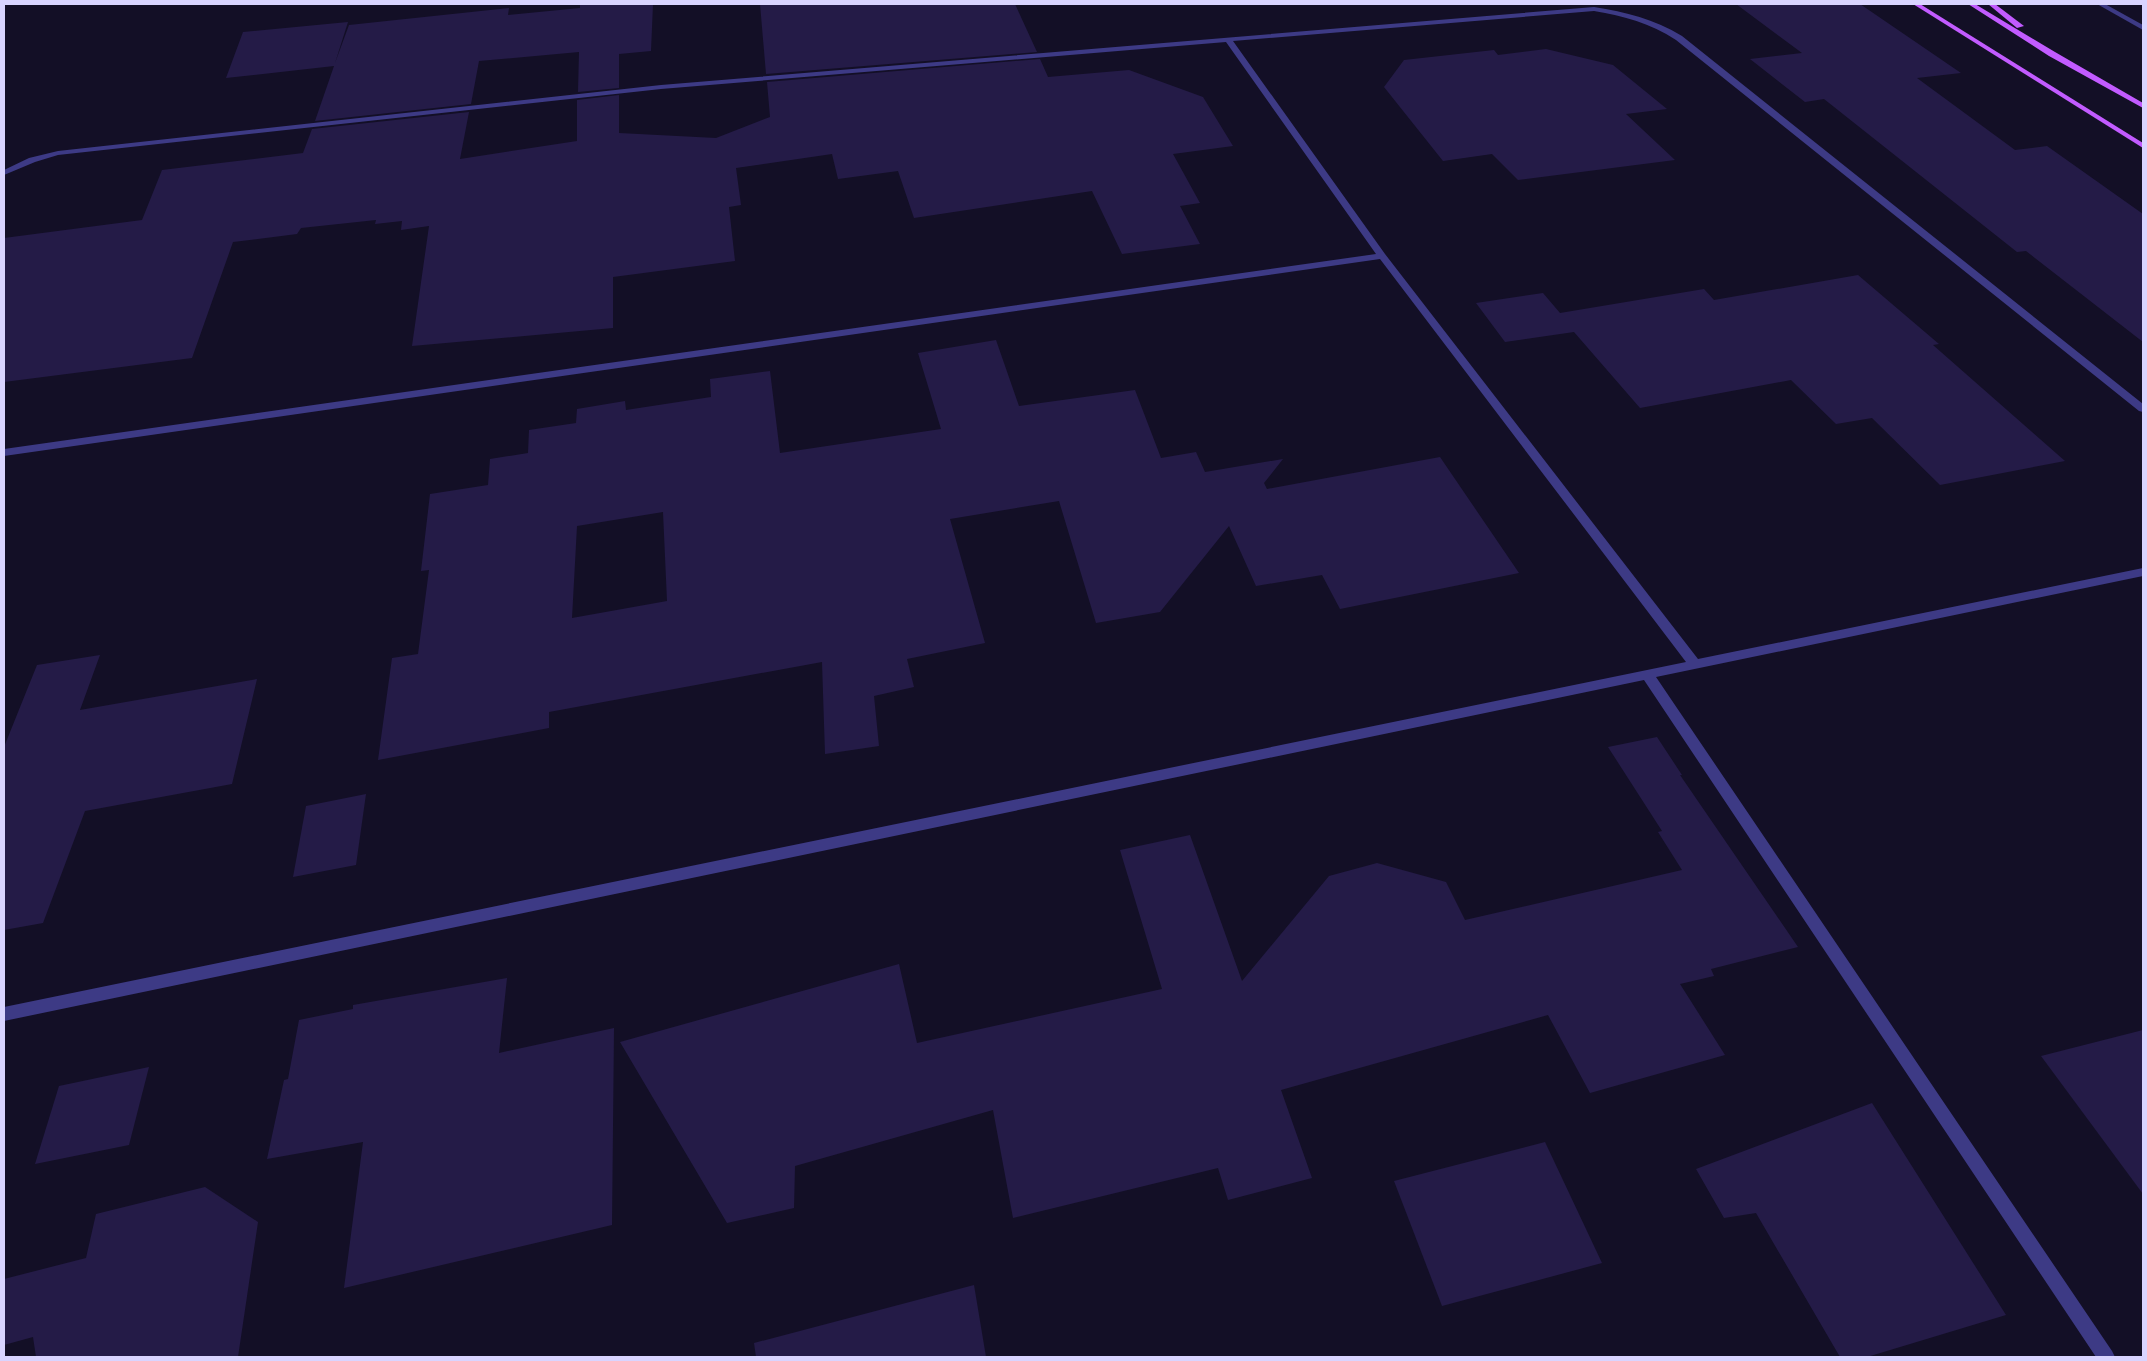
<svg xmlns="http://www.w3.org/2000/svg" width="2147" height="1361" font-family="'PT Sans Narrow',sans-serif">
  <rect width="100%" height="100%" fill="#130f26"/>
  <g fill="#241b47" fill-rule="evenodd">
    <polygon points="580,4 653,4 651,51 619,54 619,88 578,92 579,52 479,61 471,104 315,121 334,66 226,78 243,32 348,22 335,63 349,25 509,8 508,15 580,8"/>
    <polygon points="760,4 1015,4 1037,52 766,74"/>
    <polygon points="1736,4 1860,4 1961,73 1917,78 2015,150 2047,146 2143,214 2143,342 2026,251 2017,252 1824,99 1805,102 1750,59 1802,53"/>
    <polygon points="1546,49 1613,65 1667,109 1626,114 1675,160 1518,180 1492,154 1443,161 1384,87 1404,60 1494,50 1498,55"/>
    <polygon points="1040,59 1048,77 1129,70 1203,97 1233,146 1173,154 1200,203 1180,206 1200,244 1122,254 1092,191 914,218 898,171 838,179 832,154 736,168 741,205 729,207 735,261 613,277 613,328 412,346 429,226 401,230 402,221 375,224 376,220 301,228 297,234 233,242 192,358 4,382 4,238 142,220 162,170 303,153 312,129 469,112 460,159 577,141 577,100 619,95 619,133 716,138 770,117 767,82"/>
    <polygon points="1858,275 1939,344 1933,345 2065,461 1940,485 1872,418 1836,424 1791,380 1640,408 1574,332 1505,342 1476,303 1543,293 1560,313 1704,289 1714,300"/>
    <path d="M996,340L1019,406L1135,390L1161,458L1196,452L1205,472L1283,459L1264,483L1267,489L1440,457L1519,573L1340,609L1322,575L1256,586L1229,526L1160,612L1096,623L1059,501L950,519L985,643L907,659L914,687L874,696L879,746L825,754L822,662L549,712V728L378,760L392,658L418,654L429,570L421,571L430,494L488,485L490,459L528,453L529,430L576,423L577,409L625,401L626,410L711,397L710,379L770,371L780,453L941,429L918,353ZM663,512L667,601L572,618L577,526Z"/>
    <polygon points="100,655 80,710 257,679 232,784 85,811 43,923 4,930 4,747 37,665"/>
    <polygon points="1657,737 1682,775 1680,775 1798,947 1711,969 1714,976 1680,984 1725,1055 1590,1093 1548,1015 1281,1090 1312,1178 1228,1200 1218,1168 1013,1218 993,1110 795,1166 794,1208 727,1223 620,1042 899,964 917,1043 1162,989 1120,850 1190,835 1242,981 1329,876 1377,863 1446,882 1465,920 1682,870 1658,832 1662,831 1608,747"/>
    <polygon points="366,794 356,865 293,877 306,806"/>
    <polygon points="507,978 499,1053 614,1028 612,1225 344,1288 363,1142 267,1159 284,1080 288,1079 299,1020 353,1009 353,1005"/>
    <polygon points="2143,1030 2143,1194 2041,1056"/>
    <polygon points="149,1067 129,1145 35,1164 59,1086"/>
    <polygon points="1872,1103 2006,1315 1867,1357 1840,1357 1756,1213 1724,1218 1696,1169"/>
    <polygon points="1545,1142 1602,1263 1442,1306 1394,1181"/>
    <polygon points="205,1187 258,1222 238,1357 36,1357 33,1337 4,1345 4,1279 86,1258 96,1214"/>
    <polygon points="974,1285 986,1357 756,1357 754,1343"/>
  </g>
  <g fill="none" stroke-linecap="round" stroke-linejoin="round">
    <g fill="#3d3a85" fill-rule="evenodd">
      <polygon points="2097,4 2105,4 2143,25 2143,30"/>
      <path d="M1594,7C1626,12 1654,19 1682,36L2143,404V412L2139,411L1676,40C1650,23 1624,16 1594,11L1233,41L1385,254L1698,659L2143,568V576L1656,677L2112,1351L2115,1357H2096L1644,680L4,1021V1007L1686,662L1380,259L4,456V449L1376,254L1226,42L661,89L58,155L35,162L4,175V170L29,158L58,151L661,85Z"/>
    </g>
    <g fill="#c25bff" fill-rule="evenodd">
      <polygon points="1913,4 1920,4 2143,143 2143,148"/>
      <polygon points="1968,4 1975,4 2055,52 2143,103 2143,108 2049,56"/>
      <polygon points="1988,4 1995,4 2024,26 2017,28"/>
    </g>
  </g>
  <rect width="2147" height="1361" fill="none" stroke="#d9d4ff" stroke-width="10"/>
</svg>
